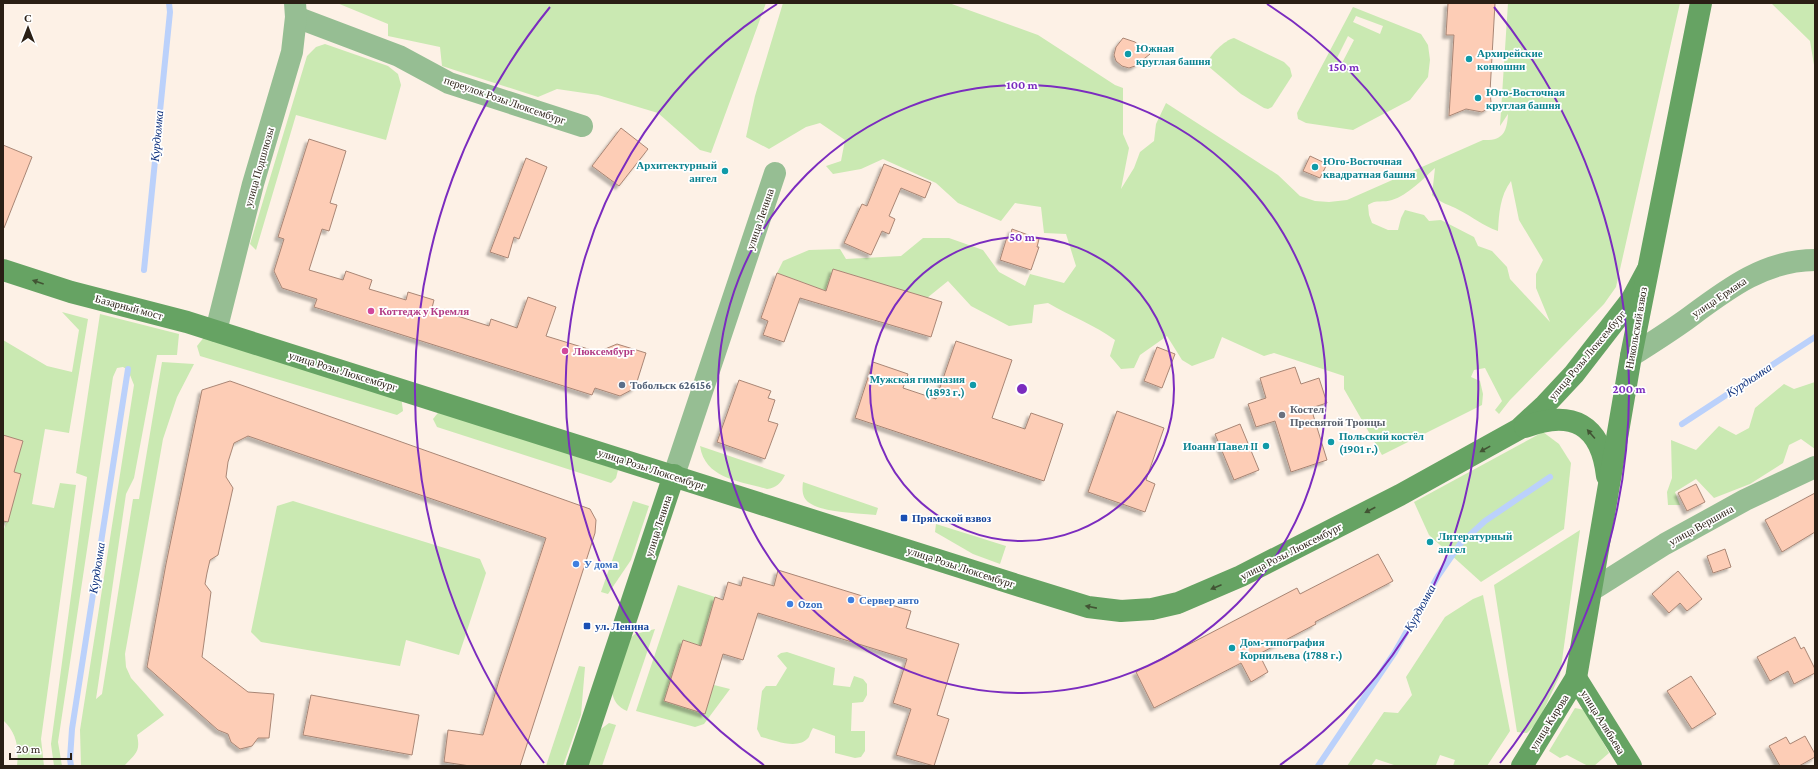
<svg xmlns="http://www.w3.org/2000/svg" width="1818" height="769" font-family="'Crimson Pro',serif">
  <defs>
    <filter id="shadow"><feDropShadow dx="-3.5" dy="3.5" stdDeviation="1" flood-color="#0004"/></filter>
  </defs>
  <rect width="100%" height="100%" fill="#fdf1e6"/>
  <g fill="#cae9b2" fill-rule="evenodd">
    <polygon points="337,3 766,3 711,153 700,150 658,113 598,95 557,89 538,97 442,66 440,47 388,36 388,24"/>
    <path d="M783,3H949L1038,35L1115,85L1123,88V134L1129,148L1121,189L1134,168L1140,152L1154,141L1156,124L1166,103L1278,175L1300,196L1315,201L1329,202L1347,200L1483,140C1503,141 1507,132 1508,114L1500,126L1508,3H1680L1616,287L1604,304L1510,400L1499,414L1495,410L1502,401L1485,368L1474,370L1471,377L1480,381L1483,394L1482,405L1382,455L1344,389V376L1274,353L1264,356L1222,337L1214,358L1192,366L1182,360L1167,336L1140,355L1134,368L1121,369L1110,356L1115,340C1095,325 1070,316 1048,303L1034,305L1032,323L1009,326L971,306L948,281L927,298L833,269L826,291L777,273L783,261L809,250L840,249L846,259L901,256L923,238H949L983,250L999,272L1025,286L1030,274L1064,283L1076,266L1066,234L1044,233L1041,207L1015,203L1001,221L958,203L936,183L883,159L861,169L833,174L826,166L841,161L845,140L820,123L806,127L769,149L746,137L755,96ZM1435,168L1432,195C1441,204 1449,204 1459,210C1473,217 1483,226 1498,231C1499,213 1500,196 1511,181L1519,220L1543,260L1536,274V288L1550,322L1510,279L1507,267L1492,251L1478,246L1474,237L1441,220L1429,221L1424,215L1405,210L1401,218L1398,230H1388L1372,223L1369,215L1368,205C1376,199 1384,203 1392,200C1408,195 1423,179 1435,168Z"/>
    <polygon points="1771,3 1815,3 1815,71 1810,41"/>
    <path d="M1353,7L1421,34L1428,45L1430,60L1428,77L1410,100L1353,130L1306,123L1298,119L1297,113ZM1356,16L1383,26L1380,34L1353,22ZM1348,36L1354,40L1342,63L1336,60Z"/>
    <path d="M1234,38L1284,62L1290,68L1292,76L1272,107L1268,109L1264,108L1241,94L1208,66L1207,64C1209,55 1225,40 1234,38Z"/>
    <polygon points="325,44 388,66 398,74 401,85 386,140 296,115 256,250 250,244 307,56 316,47"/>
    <path d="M62,312L88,319L69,433L45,429L32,504L54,508L60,483L76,485L41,739L44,766H17C19,748 17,733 3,720V532L6,523L3,522V509L15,495L21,474L14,472L3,435V340L47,366L72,372L79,330Z"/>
    <path d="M100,314L179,334L177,355H157L134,478L126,494L96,699L102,694L133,499H139L162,362L194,364L177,397L163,439L125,654L126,667L131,678L164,715L137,735C141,752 135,754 124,766H81L80,730L134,385L128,370L123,367L117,368L113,377L58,742L62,766H54L51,744L87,477L76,473Z"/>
    <polygon points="205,336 401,396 403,411 397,415 200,356 197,346"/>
    <polygon points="1815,382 1815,449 1801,439 1789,445 1783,463 1750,484 1714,498 1696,479 1675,492 1680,505 1668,505 1667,492 1672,478 1671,440 1696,450 1719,426 1736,435 1749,428 1755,408 1784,384 1794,389"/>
    <polygon points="441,409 618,470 616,478 611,483 437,427 433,419"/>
    <polygon points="1543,432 1559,444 1571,463 1564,529 1481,582 1429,535 1414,502"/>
    <path d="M700,446L785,475C781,483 776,488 767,489C740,481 705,479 700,446Z"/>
    <path d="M803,482L878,508L876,515C858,513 822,513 808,502C802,497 802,489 803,482Z"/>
    <polygon points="293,501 480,559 486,573 459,655 406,640 400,666 261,642 251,632 277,506"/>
    <polygon points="633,501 649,506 631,560 608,594 601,592"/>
    <polygon points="936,524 1006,546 1000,564 973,554 935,532"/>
    <polygon points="1580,530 1560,675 1538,722 1527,733 1517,732 1494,585"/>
    <polygon points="678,585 715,597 701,646 683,640 664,701 714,685 730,689 704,724 695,727 636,711"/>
    <polygon points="1483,595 1510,731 1487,766 1453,766 1455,760 1440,755 1436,765 1438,766 1397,766 1376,759 1371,766 1347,766 1384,712 1398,713 1412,695 1406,677 1445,617 1473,599"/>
    <path d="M655,629L627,711C618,707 614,702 612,692L629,639L635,634Z"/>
    <path d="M787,652L835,668L833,685L850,687L854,676L863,679L867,684V695L863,702L852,703L851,731H865V751L861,757L855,758L835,753V736L813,728C811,731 810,734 809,737C798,751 775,740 761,737L757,729L762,691L766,686H776L787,668L777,656L781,653Z"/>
    <polygon points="579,666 585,667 581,715 563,766 546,766"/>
    <polygon points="1575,708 1585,710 1609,753 1594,766 1588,766 1567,755 1560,758 1549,751"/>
    <polygon points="609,723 616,725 602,766 587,766 597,732"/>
  </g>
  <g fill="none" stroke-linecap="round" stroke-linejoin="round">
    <g stroke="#bbd1fb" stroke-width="6">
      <polyline points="144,270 170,12 169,3"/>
      <polyline points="1682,424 1815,337"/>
      <polyline points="71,766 70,759 72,729 128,369"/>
      <polyline points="1318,766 1395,652 1438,576 1460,544 1485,521 1550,477"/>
    </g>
  </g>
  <g fill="#fdcdb6" stroke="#a98675" filter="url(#shadow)">
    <polygon points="1448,3 1495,3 1490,92 1491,102 1489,108 1482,112 1466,109 1449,116 1454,35 1446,35"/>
    <polygon points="1123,38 1135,42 1150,54 1135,66 1129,68 1122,66 1116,61 1114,55 1116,47"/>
    <polygon points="621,128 648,149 619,186 592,166"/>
    <polygon points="309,139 346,151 330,203 337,205 329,231 322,229 309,270 343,280 346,271 372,280 369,289 406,300 408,292 434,300 432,308 489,326 491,319 517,328 528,297 556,307 546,336 598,352 617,344 646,353 635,388 620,396 595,388 592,395 314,307 317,299 282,288 274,271 284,239 278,237"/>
    <polygon points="3,145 32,157 4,228 3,228"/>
    <polygon points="1310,156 1327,164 1320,178 1303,171"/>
    <polygon points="526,158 547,167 519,239 514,237 508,258 490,252"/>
    <polygon points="884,164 931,183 925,198 901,188 889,216 895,219 889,234 882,231 871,255 844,243 862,204 867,206"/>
    <polygon points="1012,229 1039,239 1037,247 1039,247 1031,270 1000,260 1007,237 1010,237"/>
    <polygon points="833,269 942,302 931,337 800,298 784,342 763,335 768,321 761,318 777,273 826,291"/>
    <polygon points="956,341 1012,360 992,418 1025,429 1031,413 1063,424 1044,481 855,418 873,362 908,374 903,388 936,399"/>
    <polygon points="1157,347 1175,354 1162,388 1144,381"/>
    <polygon points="1295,367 1301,384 1319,378 1327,403 1311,408 1327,460 1291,472 1275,421 1256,427 1248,404 1266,398 1260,378"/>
    <polygon points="739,380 771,391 768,398 775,400 768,421 778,424 765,459 717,442"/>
    <polygon points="230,381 590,509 596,520 595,533 520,766 470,766 444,762 448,730 483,735 500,677 546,538 248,436 234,443 228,462 226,477 233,488 218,555 210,560 207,573 205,584 211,592 202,657 248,692 274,694 269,738 258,738 252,746 240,749 231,742 228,734 218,730 147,667 166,564 202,390"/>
    <polygon points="1117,411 1164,428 1146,480 1155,484 1145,512 1088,492"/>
    <polygon points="1240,424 1259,470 1234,480 1215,434"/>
    <polygon points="3,435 23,441 14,472 21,474 8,522 3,521"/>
    <polygon points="1696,484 1705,502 1687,511 1678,493"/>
    <polygon points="1815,493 1815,532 1782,552 1765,520"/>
    <polygon points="1725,549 1731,567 1713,573 1707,556"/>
    <polygon points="1378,554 1393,581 1315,622 1316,624 1259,654 1268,672 1251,682 1241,663 1154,708 1136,672 1297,588 1300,594"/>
    <polygon points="778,570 911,611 906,628 959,644 937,715 949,719 934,766 896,755 911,709 893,703 907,659 758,613 743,660 723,654 705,714 664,701 683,640 701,646 715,597 723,600 728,582 741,586 743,577 774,586"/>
    <polygon points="1678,571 1702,599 1687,611 1680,603 1669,613 1652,594"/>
    <polygon points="1795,637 1801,649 1804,647 1815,669 1815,673 1794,684 1788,671 1770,681 1757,657"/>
    <polygon points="1691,676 1716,714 1692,729 1667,691"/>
    <polygon points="311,695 419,715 412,755 303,735"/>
    <polygon points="1805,736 1815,754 1815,757 1799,766 1780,766 1769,746 1786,737 1790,744"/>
  </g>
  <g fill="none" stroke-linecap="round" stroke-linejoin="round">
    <g stroke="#96be93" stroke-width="22">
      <polyline points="296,17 399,56 449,83 582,126"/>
      <polyline points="216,331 253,184 292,52 296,17 295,3"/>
      <path d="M1631,356C1650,344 1669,332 1687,319C1726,290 1764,260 1815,260"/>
      <polyline points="674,475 775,173"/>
      <polyline points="1592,590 1665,544 1745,500 1815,467"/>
    </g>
    <g stroke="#66a363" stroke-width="22">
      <polyline points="3,270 71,292 187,322 1020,586 1088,607 1121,611 1152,609 1178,603 1241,576 1400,495 1519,429 1545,405 1574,374 1632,299 1647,271"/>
      <path d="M1525,427C1572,409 1601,424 1607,476"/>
      <polyline points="1576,678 1631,766"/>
      <polyline points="577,766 674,475"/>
      <polyline points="1522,766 1576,678 1631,356 1701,3"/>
    </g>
  </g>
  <defs><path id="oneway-solid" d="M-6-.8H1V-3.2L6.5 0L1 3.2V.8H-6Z"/></defs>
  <g fill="#425434">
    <use href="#oneway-solid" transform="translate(38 282) rotate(-161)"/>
    <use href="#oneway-solid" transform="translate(1591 434) rotate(-131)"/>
    <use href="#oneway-solid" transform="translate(1485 449) rotate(151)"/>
    <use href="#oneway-solid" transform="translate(1370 510) rotate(153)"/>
    <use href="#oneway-solid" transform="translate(1216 587) rotate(157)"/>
    <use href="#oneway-solid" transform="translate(1091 607) rotate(-169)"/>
  </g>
  <g fill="none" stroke="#7b2cbf" stroke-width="2">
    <circle cx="1022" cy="389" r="152"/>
    <circle cx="1022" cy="389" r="304"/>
    <path d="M764 765A456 456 0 0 1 777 4M1267 4A456 456 0 0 1 1280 765"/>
    <path d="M544 763A607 607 0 0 1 550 7M1494 7A607 607 0 0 1 1500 763"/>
  </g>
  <g fill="#0f9aa8" stroke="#fff" stroke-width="1.5">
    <circle cx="1128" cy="54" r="4"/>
    <circle cx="1469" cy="59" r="4"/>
    <circle cx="1478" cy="98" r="4"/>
    <circle cx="1315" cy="167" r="4"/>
    <circle cx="725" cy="171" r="4"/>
    <circle cx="973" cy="385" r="4"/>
    <circle cx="1331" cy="442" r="4"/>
    <circle cx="1266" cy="446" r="4"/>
    <circle cx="1430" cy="542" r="4"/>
    <circle cx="1232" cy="648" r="4"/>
  </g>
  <g fill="#d1479c" stroke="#fff" stroke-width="1.5">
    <circle cx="371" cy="311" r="4"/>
    <circle cx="565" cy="351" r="4"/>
  </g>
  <circle fill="#5c6f8a" stroke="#fff" stroke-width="1.5" cx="622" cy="385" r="4"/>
  <circle fill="#6b7280" stroke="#fff" stroke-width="1.5" cx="1282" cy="415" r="4"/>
  <g fill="#1a4fb4" stroke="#fff" stroke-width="1.5">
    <rect x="900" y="514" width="8" height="8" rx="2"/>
    <rect x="583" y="622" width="8" height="8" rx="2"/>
  </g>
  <g fill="#3f7fe0" stroke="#fff" stroke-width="1.5">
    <circle cx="576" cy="564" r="4"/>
    <circle cx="851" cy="600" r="4"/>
    <circle cx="790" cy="604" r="4"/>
  </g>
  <g text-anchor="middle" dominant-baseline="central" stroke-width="3.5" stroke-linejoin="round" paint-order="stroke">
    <g font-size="11" font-weight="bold" fill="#0d838f" stroke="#fff" text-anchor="start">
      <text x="1136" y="48">Южная<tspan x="1136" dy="13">круглая башня</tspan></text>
      <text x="1477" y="53">Архирейские<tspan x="1477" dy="13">конюшни</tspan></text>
      <text x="1486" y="92">Юго-Восточная<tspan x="1486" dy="13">круглая башня</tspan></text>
      <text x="1323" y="161">Юго-Восточная<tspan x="1323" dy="13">квадратная башня</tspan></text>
      <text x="717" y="165" text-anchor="end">Архитектурный<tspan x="717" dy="13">ангел</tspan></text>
      <text x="965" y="379" text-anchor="end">Мужская гимназия<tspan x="965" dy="13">(1893 г.)</tspan></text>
      <text x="1339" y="436">Польский костёл<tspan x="1339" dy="13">(1901 г.)</tspan></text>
      <text x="1258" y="446" text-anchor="end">Иоанн Павел II</text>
      <text x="1438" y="536">Литературный<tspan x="1438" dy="13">ангел</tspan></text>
      <text x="1240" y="642">Дом-типография<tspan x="1240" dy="13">Корнильева (1788 г.)</tspan></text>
    </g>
    <g font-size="11" fill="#2a1f15" stroke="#fff">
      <text transform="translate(505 100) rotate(19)">переулок Розы Люксембург</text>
      <text transform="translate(259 167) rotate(-74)">улица Подшлюзы</text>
      <text transform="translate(760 219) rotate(-71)">улица Ленина</text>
      <text transform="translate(1719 297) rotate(-34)">улица Ермака</text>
      <text transform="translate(129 307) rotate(15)">Базарный мост</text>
      <text transform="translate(1636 328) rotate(-80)">Никольский взвоз</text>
      <text transform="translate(1587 355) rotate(-50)">улица Розы Люксембург</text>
      <text transform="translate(343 371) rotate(17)">улица Розы Люксембург</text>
      <text transform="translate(652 469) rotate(18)">улица Розы Люксембург</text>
      <text transform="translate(1701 525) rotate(-29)">улица Вершина</text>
      <text transform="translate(658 526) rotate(-72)">улица Ленина</text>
      <text transform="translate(1291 551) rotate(-27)">улица Розы Люксембург</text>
      <text transform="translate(961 567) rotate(18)">улица Розы Люксембург</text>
      <text transform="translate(1549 722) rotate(-58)">улица Кирова</text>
      <text transform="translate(1603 722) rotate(58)">улица Алябьева</text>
    </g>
    <g font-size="11" font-weight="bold" fill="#b23c85" stroke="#fff" text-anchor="start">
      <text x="379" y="311">Коттедж у Кремля</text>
      <text x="573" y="351">Люксембург</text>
    </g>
    <g font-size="11" font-weight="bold" fill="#4e5e75" stroke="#fff" text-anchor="start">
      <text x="630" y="385">Тобольск 626156</text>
    </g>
    <g font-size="11" font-weight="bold" fill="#5b616d" stroke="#fff" text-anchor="start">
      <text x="1290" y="409">Костел<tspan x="1290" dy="13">Пресвятой Троицы</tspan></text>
    </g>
    <g font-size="11" font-weight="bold" fill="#164399" stroke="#fff" text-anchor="start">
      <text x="912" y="518">Прямской взвоз</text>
      <text x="595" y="626">ул. Ленина</text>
    </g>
    <g font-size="11" font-weight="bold" fill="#366cbe" stroke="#fff" text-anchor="start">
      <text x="584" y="564">У дома</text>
      <text x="859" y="600">Сервер авто</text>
      <text x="798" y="604">Ozon</text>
    </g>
    <g font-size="12" font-style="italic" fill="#0f327e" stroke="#fff">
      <text transform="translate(157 136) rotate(-85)">Курдюмка</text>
      <text transform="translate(1749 380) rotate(-33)">Курдюмка</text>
      <text transform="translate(97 568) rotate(-81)">Курдюмка</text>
      <text transform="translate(1420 608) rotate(-61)">Курдюмка</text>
    </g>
  </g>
  <circle cx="1022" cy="389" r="6" fill="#7b2cbf" stroke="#fff" stroke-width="2"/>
  <g font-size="12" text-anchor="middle" font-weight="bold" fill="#7b2cbf" stroke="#fff" stroke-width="3.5" stroke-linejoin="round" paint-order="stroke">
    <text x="1344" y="71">150 m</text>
    <text x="1022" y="89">100 m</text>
    <text x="1022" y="241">50 m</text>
    <text x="1629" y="393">200 m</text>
  </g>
  <rect width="1818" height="769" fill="none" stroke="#2a1f15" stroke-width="8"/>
  <g transform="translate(28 28)" stroke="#ffffff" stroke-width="3" paint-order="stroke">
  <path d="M0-3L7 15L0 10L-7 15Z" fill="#2a1f15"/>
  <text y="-6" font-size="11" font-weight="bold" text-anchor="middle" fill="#2a1f15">С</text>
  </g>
  <path d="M10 753v6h61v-6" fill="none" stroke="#2a1f15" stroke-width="2"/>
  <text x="16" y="753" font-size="12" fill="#2a1f15" stroke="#ffffff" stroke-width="3" paint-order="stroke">20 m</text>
</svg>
